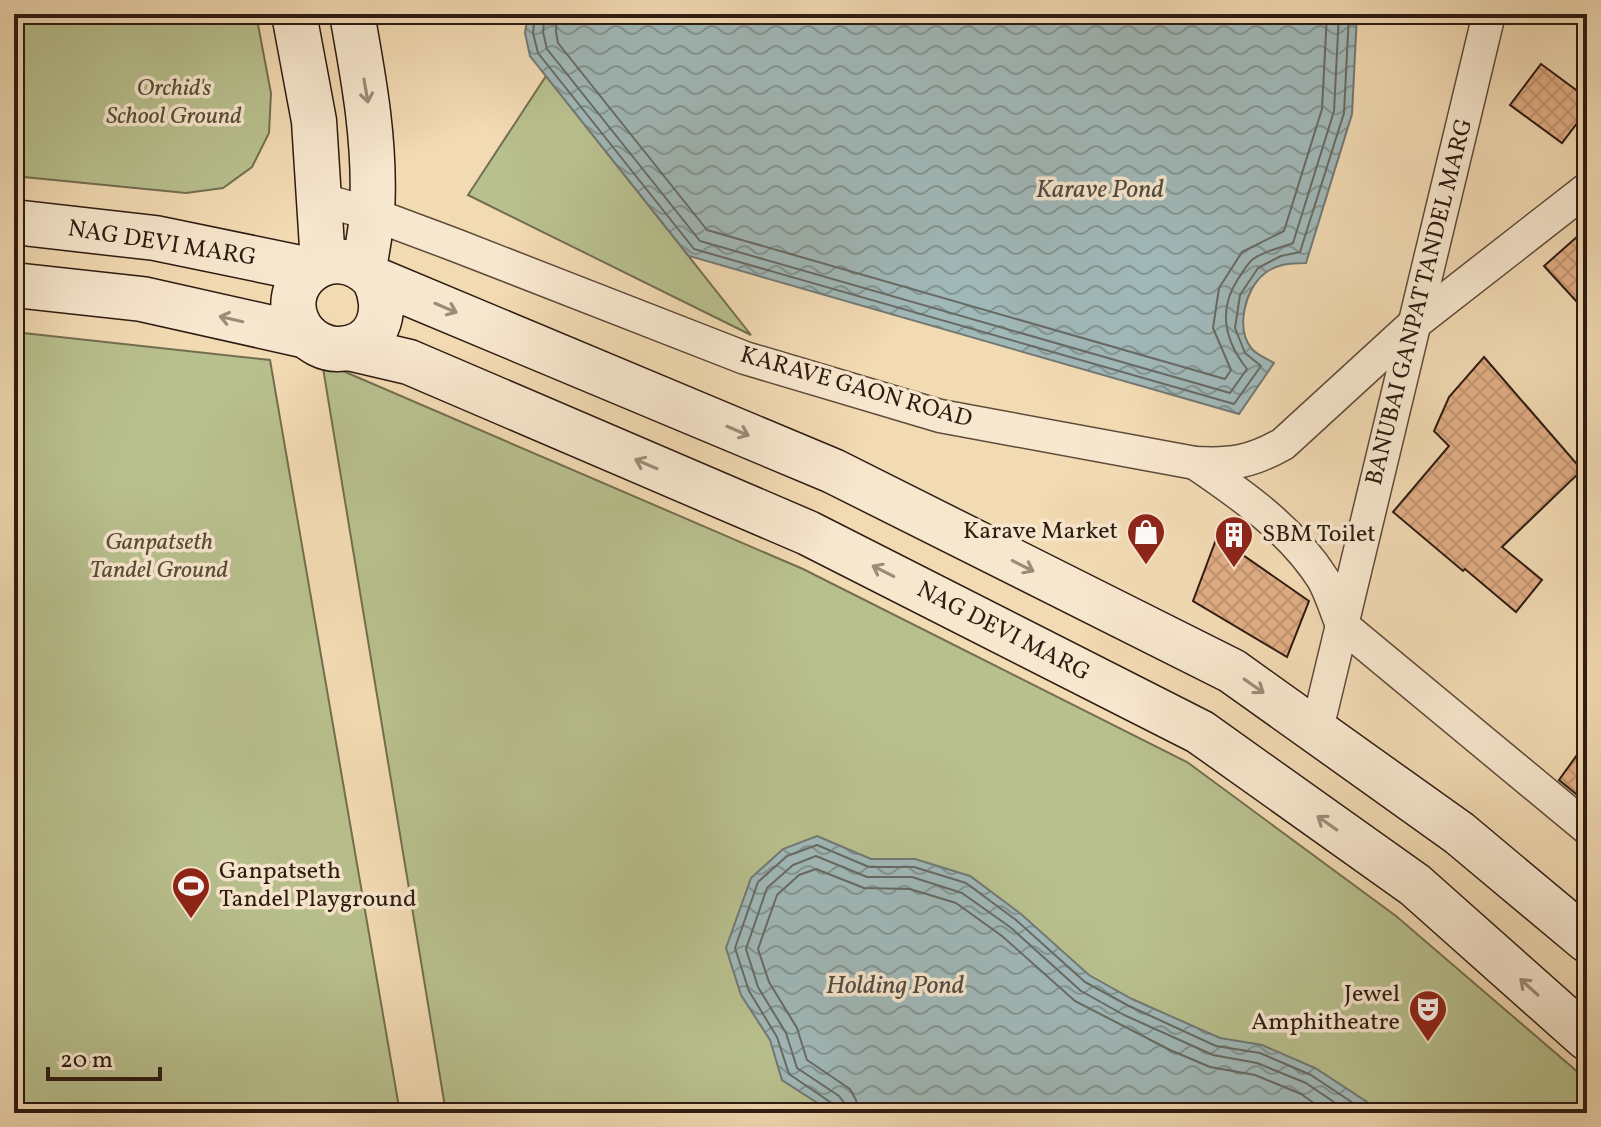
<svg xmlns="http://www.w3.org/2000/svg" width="1601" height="1127" font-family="Vollkorn,serif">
  <defs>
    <pattern id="water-waves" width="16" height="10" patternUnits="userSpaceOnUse" patternTransform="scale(2)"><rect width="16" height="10" fill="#a0b8b8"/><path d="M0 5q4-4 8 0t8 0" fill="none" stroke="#839594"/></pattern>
    <pattern id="building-cross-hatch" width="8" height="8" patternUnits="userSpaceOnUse" patternTransform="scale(2)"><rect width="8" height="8" fill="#e1ad84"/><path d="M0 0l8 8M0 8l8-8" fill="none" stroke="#c19471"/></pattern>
  </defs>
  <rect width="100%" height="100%" fill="#f2dab3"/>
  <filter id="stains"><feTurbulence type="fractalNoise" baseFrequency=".0025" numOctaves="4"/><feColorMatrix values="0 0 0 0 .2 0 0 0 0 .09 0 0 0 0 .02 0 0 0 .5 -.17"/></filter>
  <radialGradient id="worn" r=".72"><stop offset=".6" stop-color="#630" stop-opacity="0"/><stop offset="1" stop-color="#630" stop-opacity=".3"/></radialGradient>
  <g fill="#b8c08e" stroke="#736e50" stroke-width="2">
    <polygon points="14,14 256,14 271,93 269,133 252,167 223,188 186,193 14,176"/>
    <polygon points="546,76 751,335 468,195"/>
    <polygon points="14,332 270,360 400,1113 14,1113"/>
    <polygon points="322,362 803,569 1187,762 1396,916 1587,1080 1587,1113 446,1113"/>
  </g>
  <g fill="url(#water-waves)" stroke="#727975" stroke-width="2">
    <path d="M528,14H1357L1352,114L1306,263C1290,263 1276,264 1264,274C1245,289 1235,329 1252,349C1257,355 1268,359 1274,363L1239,414L689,256L530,56L525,33Z"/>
    <polygon points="817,836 871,859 915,859 970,876 1021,914 1089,975 1132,999 1220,1038 1262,1045 1315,1068 1384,1113 833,1113 782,1080 770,1040 741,995 726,948 751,878 783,849"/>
  </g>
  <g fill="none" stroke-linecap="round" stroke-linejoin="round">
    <g stroke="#676a64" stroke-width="2">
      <polyline points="535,14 533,33 538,53 694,249 1234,404 1261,366 1245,353 1235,328 1240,295 1258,268 1281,256 1300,252 1344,113 1349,14"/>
      <path d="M545,14L543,32L547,49L700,241L1230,393L1247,369C1225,341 1217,311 1238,279C1243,272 1247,264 1253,259C1266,250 1281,248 1293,243L1334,111L1339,14"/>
      <polyline points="557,14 556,32 558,43 707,230 1225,379 1231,370 1213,328 1219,288 1242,252 1284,231 1322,109 1327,14"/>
      <polyline points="836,1113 833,1104 789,1074 777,1037 749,991 735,948 758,882 787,856 817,845 869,867 914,867 966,883 1016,920 1085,982 1129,1006 1216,1046 1260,1053 1311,1075 1368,1113"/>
      <polyline points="846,1113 845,1104 839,1096 797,1068 786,1033 758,987 746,949 767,888 793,865 816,856 867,877 912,877 962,893 1010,927 1081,991 1124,1015 1213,1055 1257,1063 1306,1083 1350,1113"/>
      <polyline points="858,1113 856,1100 850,1089 807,1060 797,1028 769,982 758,949 777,895 799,875 816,869 864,888 910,889 956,903 1002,936 1075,1001 1170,1050 1210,1067 1255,1075 1301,1094 1328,1113"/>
    </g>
  </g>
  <g fill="url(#building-cross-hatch)" stroke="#2e1b11" stroke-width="2">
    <polygon points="1541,64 1587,98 1587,110 1562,143 1510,105"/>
    <polygon points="1587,228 1587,313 1544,266"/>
    <polygon points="1484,357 1582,470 1502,547 1542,580 1516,612 1465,569 1463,571 1393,512 1449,446 1434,431 1449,397"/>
    <polygon points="1217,537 1309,601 1287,657 1193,601"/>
    <polygon points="1587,741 1587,803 1559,780"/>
  </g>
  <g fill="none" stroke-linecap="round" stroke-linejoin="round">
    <g stroke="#5f4b3a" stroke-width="35">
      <g id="street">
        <path d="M319,199L372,214L455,245L745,358L940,416L1195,463C1232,465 1251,462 1283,444L1414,324L1587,189"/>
        <path d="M1195,463C1242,495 1292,530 1323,579C1331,593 1336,611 1342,625L1587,828"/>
        <polyline points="1317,729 1489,14"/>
      </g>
    </g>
    <g stroke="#2e1b11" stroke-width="47">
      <g id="secondary">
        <polyline points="294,14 314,121 323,263"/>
        <path d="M352,14C364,80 376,145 372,213C371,231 367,250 364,268"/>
        <polyline points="14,222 155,238 310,270"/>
        <path d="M374,279C391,311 377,350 337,349C325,349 312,342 304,333C268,286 332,233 374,279L833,471L1232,671L1459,833L1587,940"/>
        <polyline points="14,285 142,299 307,336"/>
        <polyline points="349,348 409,362 808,533 1200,732 1415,885 1587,1038"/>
      </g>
    </g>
    <use href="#street" stroke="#f7e7ce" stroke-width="32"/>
    <use href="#secondary" stroke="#f7e7ce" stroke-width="44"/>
  </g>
  <defs><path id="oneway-shaft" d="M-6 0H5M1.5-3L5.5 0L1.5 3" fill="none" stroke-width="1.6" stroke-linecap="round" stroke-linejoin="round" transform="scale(2)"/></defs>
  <g stroke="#9d8b79">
    <use href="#oneway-shaft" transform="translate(366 91) rotate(80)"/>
    <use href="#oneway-shaft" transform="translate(446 308) rotate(23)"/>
    <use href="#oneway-shaft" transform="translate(231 319) rotate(-167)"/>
    <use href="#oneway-shaft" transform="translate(738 431) rotate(23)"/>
    <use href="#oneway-shaft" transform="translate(646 464) rotate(-157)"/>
    <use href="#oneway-shaft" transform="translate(1023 566) rotate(27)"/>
    <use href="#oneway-shaft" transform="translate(883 571) rotate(-153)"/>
    <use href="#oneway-shaft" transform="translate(1254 686) rotate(35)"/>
    <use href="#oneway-shaft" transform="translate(1327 823) rotate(-145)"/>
    <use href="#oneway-shaft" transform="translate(1529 987) rotate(-138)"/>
  </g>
  <defs>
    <g id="shop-pin" transform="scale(2)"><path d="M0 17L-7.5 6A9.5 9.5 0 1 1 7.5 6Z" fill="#8f2418" stroke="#f7e7ce"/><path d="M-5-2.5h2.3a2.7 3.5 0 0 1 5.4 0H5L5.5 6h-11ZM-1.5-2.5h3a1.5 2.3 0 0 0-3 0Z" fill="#fff"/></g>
    <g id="building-pin" transform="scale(2)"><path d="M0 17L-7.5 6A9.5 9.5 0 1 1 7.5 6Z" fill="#8f2418" stroke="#f7e7ce"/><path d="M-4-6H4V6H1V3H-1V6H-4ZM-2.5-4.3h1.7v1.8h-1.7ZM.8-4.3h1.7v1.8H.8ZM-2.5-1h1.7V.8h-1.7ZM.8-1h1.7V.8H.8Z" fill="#fff"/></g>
    <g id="stadium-pin" transform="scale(2)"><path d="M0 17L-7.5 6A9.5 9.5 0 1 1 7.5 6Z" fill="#8f2418" stroke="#f7e7ce"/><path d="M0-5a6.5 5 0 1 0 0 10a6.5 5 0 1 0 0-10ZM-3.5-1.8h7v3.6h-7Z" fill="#fff"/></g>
    <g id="theatre-pin" transform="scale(2)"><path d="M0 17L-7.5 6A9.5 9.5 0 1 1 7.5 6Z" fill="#8f2418" stroke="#f7e7ce"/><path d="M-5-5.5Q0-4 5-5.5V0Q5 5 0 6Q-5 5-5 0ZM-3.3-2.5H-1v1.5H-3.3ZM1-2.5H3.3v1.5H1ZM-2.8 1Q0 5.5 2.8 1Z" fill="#fff"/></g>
  </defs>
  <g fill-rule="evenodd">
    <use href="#shop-pin" x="1146" y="532"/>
    <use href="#building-pin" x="1234" y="535"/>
    <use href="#stadium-pin" x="191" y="886"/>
    <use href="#theatre-pin" x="1428" y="1009"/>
  </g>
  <g text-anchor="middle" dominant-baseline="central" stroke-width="7" stroke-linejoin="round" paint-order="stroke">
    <g font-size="24" font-style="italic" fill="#574d36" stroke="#f7e7ce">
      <text x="174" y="89">Orchid's<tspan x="174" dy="28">School Ground</tspan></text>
      <text x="159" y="543">Ganpatseth<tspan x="159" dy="28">Tandel Ground</tspan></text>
    </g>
    <g font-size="24" fill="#2e1b11" stroke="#f7e7ce">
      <text transform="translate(162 244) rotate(9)">NAG DEVI MARG</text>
      <text transform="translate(1420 302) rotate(-76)">BANUBAI GANPAT TANDEL MARG</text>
      <text transform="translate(856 388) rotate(16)">KARAVE GAON ROAD</text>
      <text transform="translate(1003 632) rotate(27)">NAG DEVI MARG</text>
    </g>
    <g font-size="24" fill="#2e1b11" stroke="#f7e7ce" text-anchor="end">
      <text x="1118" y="532">Karave Market</text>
      <text x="1262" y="535" text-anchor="start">SBM Toilet</text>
      <text x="219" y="872" text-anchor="start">Ganpatseth<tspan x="219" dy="28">Tandel Playground</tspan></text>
      <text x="1400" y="995">Jewel<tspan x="1400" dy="28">Amphitheatre</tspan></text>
    </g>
    <g font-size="26" font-style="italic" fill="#504a43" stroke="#f7e7ce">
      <text x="1100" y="190">Karave Pond</text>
      <text x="895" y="986">Holding Pond</text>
    </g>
  </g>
  <rect width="1601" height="1127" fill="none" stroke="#f2dab3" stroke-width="48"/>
  <rect x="16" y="16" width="1569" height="1095" fill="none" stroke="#2e1b11" stroke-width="4"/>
  <rect x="24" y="24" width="1553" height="1079" fill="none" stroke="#2e1b11" stroke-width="2"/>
  <path d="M48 1067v12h112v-12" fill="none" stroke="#2e1b11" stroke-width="4"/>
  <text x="60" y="1067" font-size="24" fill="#2e1b11" stroke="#f7e7ce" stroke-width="6" paint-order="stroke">20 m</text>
  <rect width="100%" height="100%" filter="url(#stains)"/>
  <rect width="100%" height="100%" fill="url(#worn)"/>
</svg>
